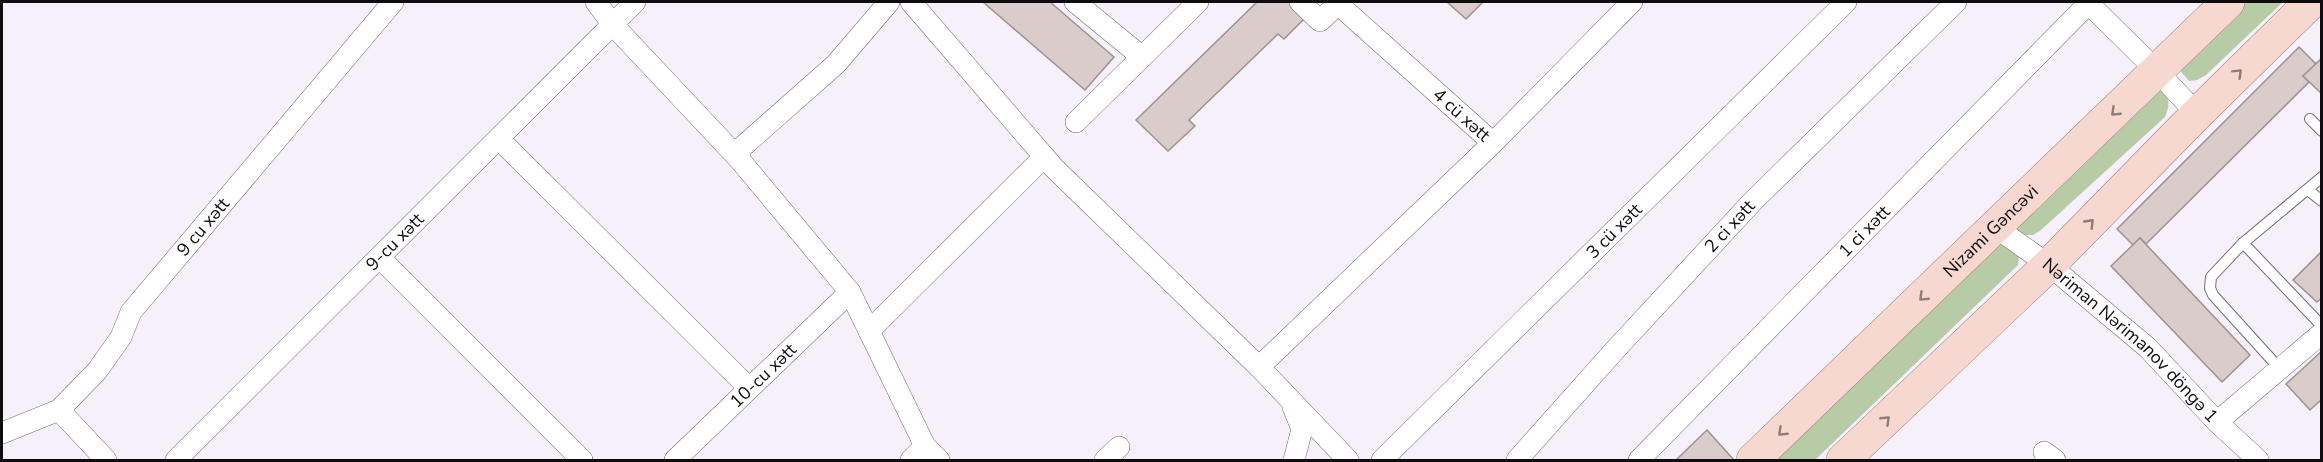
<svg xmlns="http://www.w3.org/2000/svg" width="2323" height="462" font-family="'Nunito Sans',sans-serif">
  <rect width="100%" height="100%" fill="#f6f0fa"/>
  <g fill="#b7cba7">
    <polygon points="2237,2 2283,2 2206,75 2197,80 2189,81 2177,67"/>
    <path d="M2160,86C2169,98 2171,102 2165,117L2041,230L2033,235H2022L2014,228Z"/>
    <polygon points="2005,243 2019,256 2018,265 1815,460 1768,460 1995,244"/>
  </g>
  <g fill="#d9ccca" stroke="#9e918f" stroke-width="1.5">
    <polygon points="983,2 1050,2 1114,57 1085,90"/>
    <polygon points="1257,2 1290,2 1305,18 1284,39 1278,34 1189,120 1195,126 1168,151 1136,120"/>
    <polygon points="1447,2 1483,2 1466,19"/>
    <polygon points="2299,47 2316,64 2303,76 2309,82 2146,244 2140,238 2133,245 2117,229"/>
    <polygon points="2322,58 2322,94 2303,76"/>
    <polygon points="2140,238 2250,355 2222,382 2111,266"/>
    <polygon points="2322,251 2322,298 2317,302 2293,280"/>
    <polygon points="2322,351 2322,399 2310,410 2286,384"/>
    <polygon points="1707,430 1734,460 1676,460"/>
  </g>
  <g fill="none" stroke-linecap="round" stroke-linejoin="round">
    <g stroke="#726c75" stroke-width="12">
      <g id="lane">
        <polyline points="2310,119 2322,131"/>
        <polyline points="2308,190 2322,201"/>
        <polyline points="2243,243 2322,326"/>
        <polyline points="2280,369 2213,295 2210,288 2211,277 2243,243 2322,177"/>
      </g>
    </g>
    <g stroke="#726c75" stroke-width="22">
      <g id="street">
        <polyline points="596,2 613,25 739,159 850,292 925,446 939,460"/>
        <polyline points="911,2 1054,168 1259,367 1493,143"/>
        <polyline points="1075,2 1142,57"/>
        <polyline points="1300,2 1320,21 1340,2"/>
        <polyline points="2087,2 2157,71 2197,114"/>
        <path id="s1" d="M1338,4L1493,143L1632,2"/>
        <polyline points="1076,122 1198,2"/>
        <polyline points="499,139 749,388"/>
        <polyline points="739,159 741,148 836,64 889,2"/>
        <path id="s2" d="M1995,227L2049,265L2148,348L2217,422L2258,460"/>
        <polyline points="380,258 582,460"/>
        <polyline points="869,331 1044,157"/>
        <polyline points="1259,367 1348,460"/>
        <polyline points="1293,407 1302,429 1294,460"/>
        <polyline points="59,410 106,460"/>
        <polyline points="2217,422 2322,333"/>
        <path id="s3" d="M2,433L59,410L97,371L121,337L131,312L393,2"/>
        <polyline points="2044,452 2055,460"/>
        <path id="s4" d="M176,460L635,2"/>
        <path id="s5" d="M675,460L850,292"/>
        <polyline points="911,460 925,446"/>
        <polyline points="1105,460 1119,447"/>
        <path id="s6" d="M1382,460L1846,2"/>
        <path id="s7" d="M1517,460L1615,350L1753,201L1956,2"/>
        <path id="s8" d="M1639,460L2089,3"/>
      </g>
    </g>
    <g stroke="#a28078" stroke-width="34">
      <g id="primary">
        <path id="s9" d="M1753,460L2228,2"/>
        <polyline points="1843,460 2049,265 2197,114 2311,2"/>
      </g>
    </g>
    <use href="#lane" stroke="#fff" stroke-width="10"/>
    <use href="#street" stroke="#fff" stroke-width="21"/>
    <use href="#primary" stroke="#f7d8d0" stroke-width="33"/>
  </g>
  <defs><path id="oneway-chevron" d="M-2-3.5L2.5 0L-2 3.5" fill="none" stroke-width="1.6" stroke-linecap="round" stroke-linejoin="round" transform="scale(1.5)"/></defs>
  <g stroke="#8e7c79">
    <use href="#oneway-chevron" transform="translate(2238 73) rotate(-45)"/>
    <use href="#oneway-chevron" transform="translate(2115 112) rotate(136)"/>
    <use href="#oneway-chevron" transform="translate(2090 223) rotate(-46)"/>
    <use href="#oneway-chevron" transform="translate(1923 297) rotate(136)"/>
    <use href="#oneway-chevron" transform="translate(1886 420) rotate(-44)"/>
    <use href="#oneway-chevron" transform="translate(1782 432) rotate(136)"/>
  </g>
  <g text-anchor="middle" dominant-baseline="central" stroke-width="6" stroke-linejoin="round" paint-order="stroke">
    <g font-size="18" fill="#0e0c0f" stroke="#fff">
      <text stroke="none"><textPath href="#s1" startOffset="166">4 cü xətt</textPath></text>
      <text stroke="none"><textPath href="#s7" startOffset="316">2 ci xətt</textPath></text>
      <text stroke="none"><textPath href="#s3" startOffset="296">9 cu xətt</textPath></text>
      <text stroke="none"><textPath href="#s6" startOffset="326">3 cü xətt</textPath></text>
      <text stroke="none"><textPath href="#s9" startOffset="330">Nizami Gəncəvi</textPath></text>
      <text stroke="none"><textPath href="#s8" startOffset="321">1 ci xətt</textPath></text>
      <text stroke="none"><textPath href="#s4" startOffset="309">9-cu xətt</textPath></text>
      <text stroke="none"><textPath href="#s2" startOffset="177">Nəriman Nərimanov döngə 1</textPath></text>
      <text stroke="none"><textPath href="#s5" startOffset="122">10-cu xətt</textPath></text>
    </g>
  </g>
  <rect width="2323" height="462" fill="none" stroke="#0e0c0f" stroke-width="6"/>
</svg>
